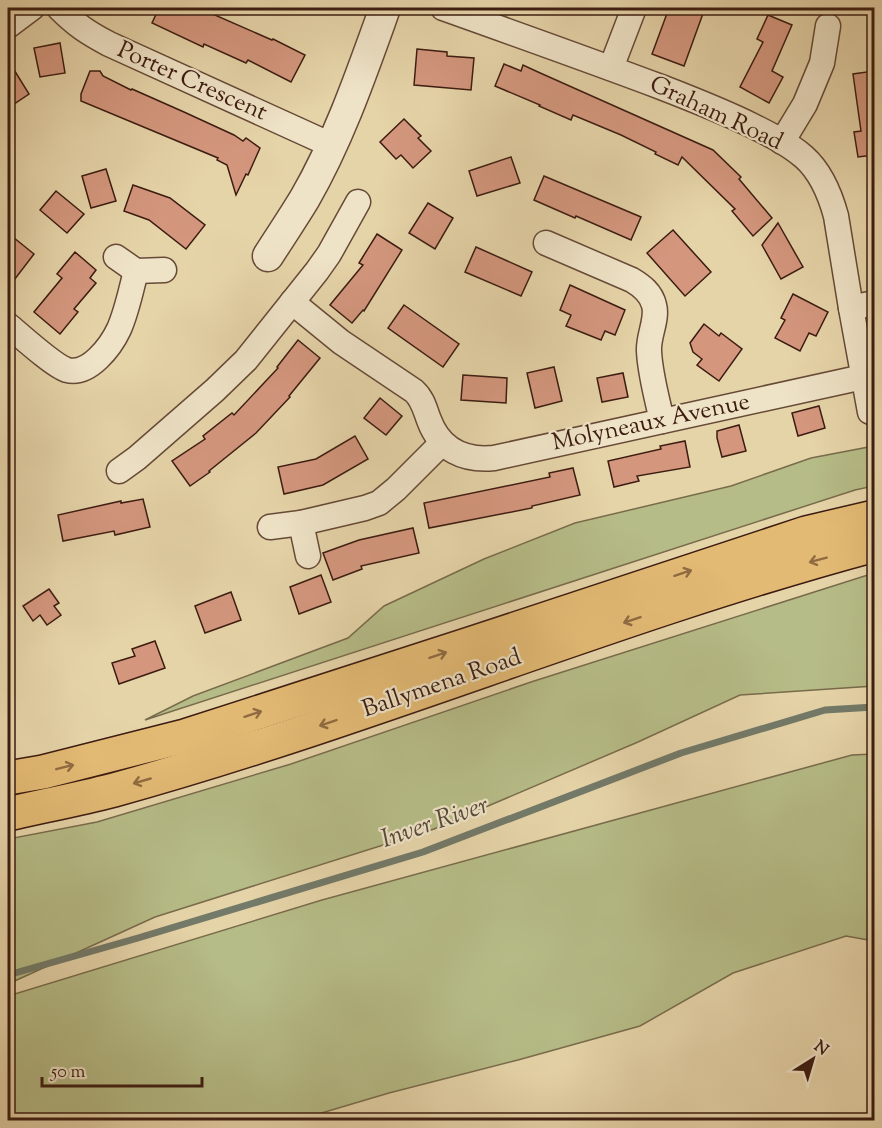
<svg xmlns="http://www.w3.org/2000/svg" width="882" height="1128" font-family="'Sorts Mill Goudy',serif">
  <rect width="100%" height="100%" fill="#e6d4a9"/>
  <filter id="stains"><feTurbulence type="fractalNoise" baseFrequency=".00333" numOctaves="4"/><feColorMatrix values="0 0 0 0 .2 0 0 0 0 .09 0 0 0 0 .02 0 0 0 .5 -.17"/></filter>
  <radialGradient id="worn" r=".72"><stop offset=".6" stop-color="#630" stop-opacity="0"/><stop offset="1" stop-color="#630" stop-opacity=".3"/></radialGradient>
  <g fill="#b6bc87" stroke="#796c4c" stroke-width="1.5">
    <polygon points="874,446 874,486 855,490 145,720 193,696 348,638 384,606 484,559 575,523 731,486 811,458"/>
    <polygon points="874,573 874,686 740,695 638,742 434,829 155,917 8,984 8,839 97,822 291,764 531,682"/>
    <polygon points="874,754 874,941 846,936 733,973 640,1026 518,1060 389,1093 298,1120 8,1120 8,996 322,900 852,755"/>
  </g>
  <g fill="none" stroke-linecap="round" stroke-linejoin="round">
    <polyline stroke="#737a69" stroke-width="7" points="8,975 138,938 423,852 681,753 825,710 874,707"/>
  </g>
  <g fill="#d4977e" stroke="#3c1c11" stroke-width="1.5">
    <polygon points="159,8 199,8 272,40 273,39 305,55 291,82 248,60 246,63 204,44 203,47 152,23"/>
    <polygon points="669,8 705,8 684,66 652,54"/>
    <polygon points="768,15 792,25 772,71 783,77 769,103 740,87 763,42 757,39"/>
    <polygon points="60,43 65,73 40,77 34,48"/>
    <polygon points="417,49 447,52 447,56 474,58 471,90 414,85"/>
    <polygon points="8,60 29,94 8,108"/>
    <polygon points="504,64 521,71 523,65 538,72 713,150 741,177 739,179 772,218 753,236 732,211 735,209 682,157 678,165 655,154 656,152 621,135 573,115 571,120 539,106 540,105 495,86"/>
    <polygon points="90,71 100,71 103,76 131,90 132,89 184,112 234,135 243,141 246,138 260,148 248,175 246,174 236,195 227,165 217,160 218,158 81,101 81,94"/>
    <polygon points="874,71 874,155 858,157 854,132 861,131 853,74"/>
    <polygon points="404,119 421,136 418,138 431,151 413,168 401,155 396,159 380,142"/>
    <polygon points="511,157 520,183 477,196 469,171"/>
    <polygon points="106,169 116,201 91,208 82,176"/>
    <polygon points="544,176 641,217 631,240 576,216 575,218 534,200"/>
    <polygon points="133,185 170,198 205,225 186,249 149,220 124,211"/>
    <polygon points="56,191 84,214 67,233 40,210"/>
    <polygon points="428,203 453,218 435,249 409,233"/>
    <polygon points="778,223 803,267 781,279 762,245"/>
    <polygon points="673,230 711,272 685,296 647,253"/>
    <polygon points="8,233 34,254 8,288"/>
    <polygon points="377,234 402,250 364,311 363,310 352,323 330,305 363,265 359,263"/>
    <polygon points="476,247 532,272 521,296 465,272"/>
    <polygon points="75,252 96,270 90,278 96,283 74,309 78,312 60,334 34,312 62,278 57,274"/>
    <polygon points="570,285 625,310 615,335 605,331 601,340 566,326 571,315 560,310"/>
    <polygon points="793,294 828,312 816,336 809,333 800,351 775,338 785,320 781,318"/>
    <polygon points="404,305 459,344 443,367 388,328"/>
    <polygon points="704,324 719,336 721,333 742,349 719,381 697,365 702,359 693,352 690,343"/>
    <polygon points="298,340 320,358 289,396 290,397 256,433 209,471 210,472 190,486 172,461 205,439 203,436 232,413 234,415 278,368 277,367"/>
    <polygon points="554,367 562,401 535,408 527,373"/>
    <polygon points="623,373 628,397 602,402 597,378"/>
    <polygon points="463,375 507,378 506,403 461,400"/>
    <polygon points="380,398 402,416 386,435 364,418"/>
    <polygon points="819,406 825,428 798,436 792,413"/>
    <polygon points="739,425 746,451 722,457 717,438 717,431"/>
    <polygon points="355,436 368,459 323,485 284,494 278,467 316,459"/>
    <polygon points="685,441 690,467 637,476 639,481 614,487 608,461 661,449 660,446"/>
    <polygon points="573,468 580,495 532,506 532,508 429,528 424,503 550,477 549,473"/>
    <polygon points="143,499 150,527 115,535 114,531 63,541 58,515 121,501 121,503"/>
    <polygon points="413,528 419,553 361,566 362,569 333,580 323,553 359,540"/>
    <polygon points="321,575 331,602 299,614 290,587"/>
    <polygon points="49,589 59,603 54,606 61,615 47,625 40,615 33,621 23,606"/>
    <polygon points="231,592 241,620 205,633 195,606"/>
    <polygon points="155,641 165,668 119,684 112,663 135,656 132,649"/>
  </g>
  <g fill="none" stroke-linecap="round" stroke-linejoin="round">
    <g stroke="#664a37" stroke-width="27">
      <g id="minor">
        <path d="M59,8C76,25 88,33 109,44L331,145"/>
        <path d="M443,8C516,34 589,60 661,87C692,99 723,111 753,126C771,135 789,144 804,157C821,172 830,194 836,216L851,308L870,412"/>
        <polyline points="8,26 32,8"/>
        <polyline points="611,68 634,8"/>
        <polyline points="782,142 805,104 822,63 828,26"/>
        <path d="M546,243L632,280C642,286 651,293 654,305C658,319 648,336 649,351C650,374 657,398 662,421"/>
        <polyline points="116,257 136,271 164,270"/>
        <path d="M292,302L341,342L414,391C423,399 425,410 429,420C440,450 464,461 494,458L863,377"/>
        <polyline points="851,308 874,303"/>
        <path d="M8,325C20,335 54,366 67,370C89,376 111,346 119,329C127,311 131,290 136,271"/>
        <polyline points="119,471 137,458 215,390 246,360 317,271 329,254 358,202"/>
        <polyline points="301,523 308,556"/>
        <polyline points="270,527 301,523 365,508 379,503 396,489 442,443"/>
      </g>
    </g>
    <g stroke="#664a37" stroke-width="33">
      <path id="tertiary" d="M268,256C280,237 293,218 305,198C339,139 362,72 385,8"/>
    </g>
    <g stroke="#3c1c11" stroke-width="36">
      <g id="trunk">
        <polyline points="8,778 43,772 185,736 470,644 806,533 874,517"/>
        <path d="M8,814C43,806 79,799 114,790C371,719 617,614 874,545"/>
      </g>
    </g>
    <use href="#minor" stroke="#efe3c7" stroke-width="24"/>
    <use href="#tertiary" stroke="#efe3c7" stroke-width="30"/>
    <use href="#trunk" stroke="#e3ba74" stroke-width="33"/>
  </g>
  <defs><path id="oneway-shaft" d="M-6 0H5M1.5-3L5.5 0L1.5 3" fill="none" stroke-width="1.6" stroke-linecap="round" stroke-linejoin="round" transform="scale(1.5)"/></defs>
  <g stroke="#906b42">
    <use href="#oneway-shaft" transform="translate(818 560) rotate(165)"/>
    <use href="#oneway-shaft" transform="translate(683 573) rotate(-18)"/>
    <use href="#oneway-shaft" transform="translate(632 620) rotate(161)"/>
    <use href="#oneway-shaft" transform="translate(438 655) rotate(-18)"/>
    <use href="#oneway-shaft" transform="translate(253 714) rotate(-18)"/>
    <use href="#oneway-shaft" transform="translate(328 723) rotate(161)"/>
    <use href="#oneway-shaft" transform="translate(65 767) rotate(-14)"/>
    <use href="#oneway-shaft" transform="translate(142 781) rotate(164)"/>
  </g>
  <g text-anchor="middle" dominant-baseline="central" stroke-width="4.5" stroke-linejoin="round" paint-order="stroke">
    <g font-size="24" fill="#3c1c11" stroke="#efe3c7">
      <text transform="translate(192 82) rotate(24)">Porter Crescent</text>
      <text transform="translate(716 114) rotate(25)">Graham Road</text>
      <text transform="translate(651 423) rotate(-12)">Molyneaux Avenue</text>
      <text transform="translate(442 684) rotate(-19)">Ballymena Road</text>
    </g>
    <g font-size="26" font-style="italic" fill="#574b3d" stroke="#efe3c7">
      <text transform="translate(435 823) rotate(-19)">Inver River</text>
    </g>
  </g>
  <rect width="882" height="1128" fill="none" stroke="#e6d4a9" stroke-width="30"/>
  <rect x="9" y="9" width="864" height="1110" fill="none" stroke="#3c1c11" stroke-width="3"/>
  <rect x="15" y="15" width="852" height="1098" fill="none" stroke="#3c1c11" stroke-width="1.5"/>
  <g transform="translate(813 1059) rotate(37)" stroke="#efe3c7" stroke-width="4.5" paint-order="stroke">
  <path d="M0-4.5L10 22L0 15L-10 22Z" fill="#3c1c11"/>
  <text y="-9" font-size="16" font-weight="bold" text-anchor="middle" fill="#3c1c11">N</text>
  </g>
  <path d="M42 1077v9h160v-9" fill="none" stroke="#3c1c11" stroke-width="3"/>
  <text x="51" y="1077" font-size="18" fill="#3c1c11" stroke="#efe3c7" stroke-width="4.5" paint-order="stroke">50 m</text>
  <rect width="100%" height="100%" filter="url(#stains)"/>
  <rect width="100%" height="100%" fill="url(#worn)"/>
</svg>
